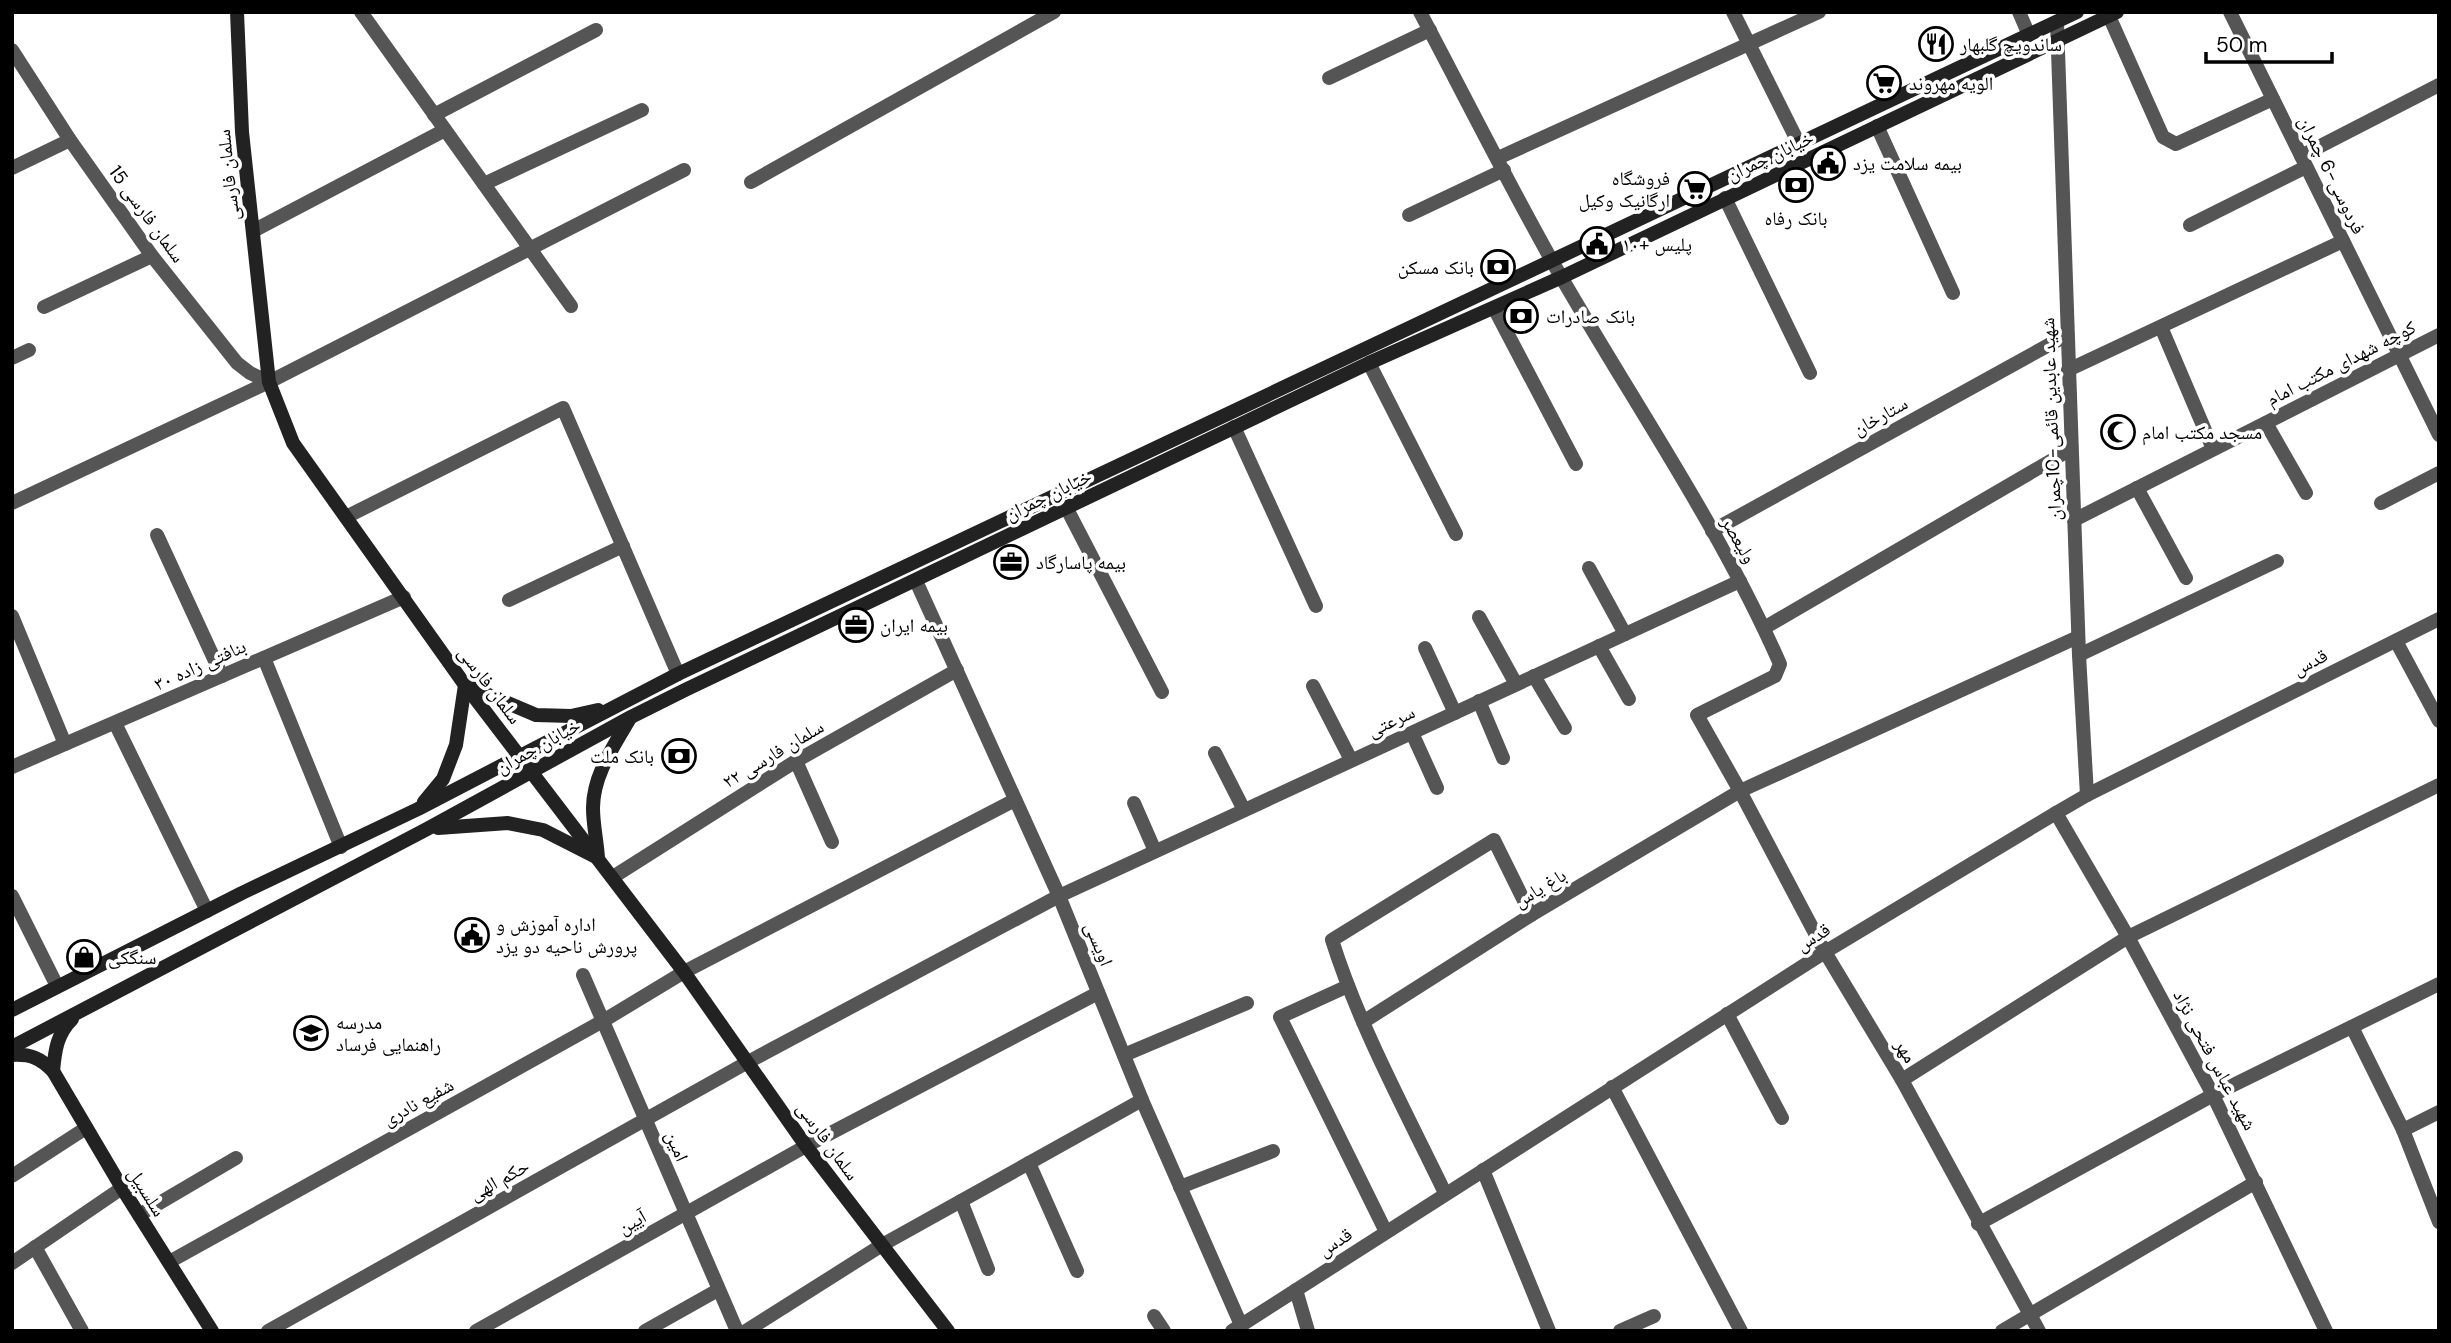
<svg xmlns="http://www.w3.org/2000/svg" width="2451" height="1343" font-family="'DM Sans','Noto Naskh Arabic',sans-serif">
  <rect width="100%" height="100%" fill="#fff"/>
  <g fill="none" stroke-linecap="round" stroke-linejoin="round">
    <g stroke="#555" stroke-width="14">
      <polyline points="361,12 571,306"/>
      <path d="M1420,12C1464,95 1506,179 1552,261C1628,395 1718,523 1780,664L1775,676L1697,715L1740,791L1825,952L1902,1080L2039,1331"/>
      <polyline points="1733,12 1799,144"/>
      <polyline points="2019,12 2029,35"/>
      <polyline points="2230,12 2439,435"/>
      <polyline points="2109,16 2163,137 2176,144 2273,99"/>
      <polyline points="2057,22 2079,655 2087,795"/>
      <polyline points="12,50 70,140 152,256 237,363 250,373 269,382"/>
      <polyline points="1329,78 1430,30"/>
      <polyline points="434,115 596,30"/>
      <polyline points="1877,126 1953,293"/>
      <polyline points="2301,156 2439,85"/>
      <polyline points="1498,158 1819,12"/>
      <polyline points="12,168 70,140"/>
      <polyline points="751,182 1054,12"/>
      <polyline points="484,184 642,110"/>
      <polyline points="1725,198 1810,373"/>
      <polyline points="1409,215 1504,170"/>
      <polyline points="2190,225 2306,167"/>
      <polyline points="253,231 445,130"/>
      <polyline points="44,307 152,256"/>
      <polyline points="1494,308 1576,464"/>
      <polyline points="2161,327 2213,449"/>
      <polyline points="12,358 29,350"/>
      <polyline points="1369,363 1456,534"/>
      <polyline points="2068,370 2343,241"/>
      <polyline points="2266,423 2306,493"/>
      <polyline points="1234,427 1316,606"/>
      <polyline points="2137,488 2186,578"/>
      <polyline points="12,503 269,382 684,170"/>
      <polyline points="2381,503 2439,473"/>
      <polyline points="1066,507 1162,692"/>
      <polyline points="346,517 563,408 678,674"/>
      <polyline points="2074,520 2439,335"/>
      <polyline points="1712,531 2067,335"/>
      <polyline points="157,535 222,676"/>
      <polyline points="1589,568 1625,634"/>
      <polyline points="916,581 1059,896 1142,1100 1241,1325"/>
      <polyline points="509,600 623,546"/>
      <polyline points="12,616 65,744"/>
      <polyline points="1479,617 1516,684"/>
      <polyline points="1764,628 2071,449"/>
      <polyline points="2396,641 2439,721"/>
      <polyline points="1599,646 1629,699"/>
      <polyline points="1425,648 1455,713"/>
      <polyline points="2079,655 2277,561"/>
      <polyline points="264,658 341,847"/>
      <polyline points="1534,676 1565,728"/>
      <polyline points="1313,686 1351,760"/>
      <polyline points="1479,701 1503,758"/>
      <polyline points="115,723 207,911"/>
      <polyline points="1412,733 1437,788"/>
      <polyline points="1215,753 1244,810"/>
      <polyline points="796,761 832,842"/>
      <polyline points="12,767 404,597"/>
      <polyline points="1134,803 1155,851"/>
      <polyline points="2056,813 2128,937 2213,1095 2326,1331"/>
      <polyline points="613,877 796,761 957,670"/>
      <polyline points="12,896 57,986"/>
      <polyline points="583,975 737,1331"/>
      <polyline points="1348,986 1280,1017 1386,1232"/>
      <polyline points="1727,1014 1782,1118"/>
      <polyline points="1363,1022 1531,915 1740,791 2078,637"/>
      <polyline points="2352,1027 2403,1130 2439,1222"/>
      <polyline points="1124,1055 1247,1003"/>
      <polyline points="1902,1080 2128,937 2439,785"/>
      <polyline points="1612,1087 1741,1331"/>
      <polyline points="2403,1130 2439,1112"/>
      <polyline points="1029,1163 1077,1271"/>
      <polyline points="1483,1170 1549,1331"/>
      <polyline points="12,1176 86,1128"/>
      <polyline points="1180,1187 1273,1151"/>
      <path d="M1445,1193C1405,1110 1360,1028 1332,940L1494,840L1531,915"/>
      <polyline points="961,1201 988,1269"/>
      <polyline points="139,1215 236,1158"/>
      <polyline points="1978,1224 2213,1095 2439,984"/>
      <polyline points="35,1247 82,1331"/>
      <polyline points="169,1262 603,1021 684,972 1015,800"/>
      <polyline points="12,1263 122,1188"/>
      <polyline points="1296,1290 1308,1331"/>
      <polyline points="1154,1316 1164,1331"/>
      <polyline points="268,1331 748,1062 1059,896 1740,581"/>
      <polyline points="476,1331 806,1146 1098,993"/>
      <polyline points="645,1331 718,1290"/>
      <polyline points="746,1331 882,1245 1142,1100"/>
      <polyline points="1232,1331 1825,952 2056,813 2087,795 2439,619"/>
      <polyline points="1620,1331 1654,1316"/>
      <polyline points="2002,1331 2256,1182"/>
    </g>
    <g stroke="#222" stroke-width="14">
      <polyline points="237,12 242,132 269,382 293,443 465,685 684,972 806,1146 948,1331"/>
      <polyline points="424,802 443,779 456,745 465,685 536,715 571,716 598,710"/>
      <path d="M438,828L508,823L543,830L598,858C597,841 593,825 593,808C593,775 614,746 630,718"/>
      <polyline points="12,1010 242,893 418,809 678,674 2077,12"/>
      <polyline points="12,1047 427,829 631,717 685,690 1369,363 1562,277 2117,12"/>
      <path d="M12,1055C31,1054 40,1058 53,1071L122,1188L212,1331"/>
      <path d="M53,1071C55,1050 57,1034 72,1019"/>
    </g>
  </g>
  <defs>
    <g id="restaurant-ring" transform="scale(1.75)"><circle r="9.5" fill="#fff" stroke="#000" stroke-width="1.5"/><path d="M-5-6h1v4h1v-4h1v4h1v-4h1v5L-1.5 .5V6h-2V.5L-5-1ZM5-6V6H3V1.5H1.5Q1.5-4 5-6Z" fill="#000"/></g>
    <g id="supermarket-ring" transform="scale(1.75)"><circle r="9.5" fill="#fff" stroke="#000" stroke-width="1.5"/><path d="M-6-5.5h2.5l.6 2H6L4.5 2H-2.5L-4.4-4H-6ZM-1.5 3.2a1.3 1.3 0 1 0 .1 0ZM3 3.2a1.3 1.3 0 1 0 .1 0Z" fill="#000"/></g>
    <g id="civic-ring" transform="scale(1.75)"><circle r="9.5" fill="#fff" stroke="#000" stroke-width="1.5"/><path d="M-.6-6.5H3V-4.5H.6V-3L4-1V1h2V6H-6V1h2V-1L-.6-3ZM-1.2 2.5V6h2.4V2.5Z" fill="#000"/></g>
    <g id="bank-ring" transform="scale(1.75)"><circle r="9.5" fill="#fff" stroke="#000" stroke-width="1.5"/><path d="M-6-4H6V4H-6ZM0-2.3a2.3 2.3 0 1 0 0 4.6a2.3 2.3 0 1 0 0-4.6Z" fill="#000"/></g>
    <g id="mosque-ring" transform="scale(1.75)"><circle r="9.5" fill="#fff" stroke="#000" stroke-width="1.5"/><path d="M3.5-4.9A6 6 0 1 0 3.5 4.9A5 5 0 1 1 3.5-4.9Z" fill="#000"/></g>
    <g id="office-ring" transform="scale(1.75)"><circle r="9.5" fill="#fff" stroke="#000" stroke-width="1.5"/><path d="M-6-3h4V-5.5h4V-3h4V5H-6ZM-1-4.5V-3h2v-1.5ZM-6 0V1H6V0Z" fill="#000"/></g>
    <g id="shop-ring" transform="scale(1.75)"><circle r="9.5" fill="#fff" stroke="#000" stroke-width="1.5"/><path d="M-5-2.5h2.3a2.7 3.5 0 0 1 5.4 0H5L5.5 6h-11ZM-1.5-2.5h3a1.5 2.3 0 0 0-3 0Z" fill="#000"/></g>
    <g id="school-ring" transform="scale(1.75)"><circle r="9.5" fill="#fff" stroke="#000" stroke-width="1.5"/><path d="M0-5L7-2L0 1L-7-2ZM-4 1L0 2.5L4 1V4Q0 6-4 4Z" fill="#000"/></g>
  </defs>
  <g fill-rule="evenodd">
    <use href="#restaurant-ring" x="1936" y="44"/>
    <use href="#supermarket-ring" x="1884" y="83"/>
    <use href="#civic-ring" x="1828" y="163"/>
    <use href="#bank-ring" x="1796" y="185"/>
    <use href="#supermarket-ring" x="1695" y="189"/>
    <use href="#civic-ring" x="1597" y="244"/>
    <use href="#bank-ring" x="1498" y="267"/>
    <use href="#bank-ring" x="1521" y="316"/>
    <use href="#mosque-ring" x="2118" y="432"/>
    <use href="#office-ring" x="1011" y="562"/>
    <use href="#office-ring" x="856" y="625"/>
    <use href="#bank-ring" x="679" y="756"/>
    <use href="#civic-ring" x="472" y="935"/>
    <use href="#shop-ring" x="84" y="957"/>
    <use href="#school-ring" x="311" y="1033"/>
  </g>
  <g text-anchor="middle" dominant-baseline="central" stroke-width="7" stroke-linejoin="round" paint-order="stroke">
    <g font-size="19" fill="#000" stroke="#fff" text-anchor="start">
      <text x="1960" y="44">ساندویچ گلبهار</text>
      <text x="1909" y="83">الویه مهروند</text>
      <text x="1853" y="163">بيمه سلامت يزد</text>
      <text x="1670" y="178" text-anchor="end">فروشگاه<tspan x="1670" dy="22">ارگانیک وکیل</tspan></text>
      <text x="1796" y="218" text-anchor="middle">بانک رفاه</text>
      <text x="1622" y="244">پلیس +۱۰</text>
      <text x="1474" y="267" text-anchor="end">بانک مسکن</text>
      <text x="1546" y="316">بانک صادرات</text>
      <text x="2142" y="432">مسجد مکتب امام</text>
      <text x="1036" y="562">بیمه پاسارگاد</text>
      <text x="880" y="625">بیمه ایران</text>
      <text x="654" y="756" text-anchor="end">بانک ملت</text>
      <text x="496" y="924">اداره آموزش و<tspan x="496" dy="22">پرورش ناحیه دو یزد</tspan></text>
      <text x="108" y="957">سنگکی</text>
      <text x="336" y="1022">مدرسه<tspan x="336" dy="22">راهنمایی فرساد</tspan></text>
    </g>
    <g font-size="19" fill="#000" stroke="#fff">
      <text transform="translate(1770 156) rotate(-25)">خیابان چمران</text>
      <text transform="translate(228 175) rotate(-96)">سلمان فارسی</text>
      <text transform="translate(2332 175) rotate(64)">فردوسی-6 چمران</text>
      <text transform="translate(147 214) rotate(54)">سلمان فارسی 15</text>
      <text transform="translate(2341 363) rotate(-27)">کوچه شهدای مکتب امام</text>
      <text transform="translate(1880 416) rotate(-29)">ستارخان</text>
      <text transform="translate(2051 419) rotate(-92)">شهید عابدین قائمی-10چمران</text>
      <text transform="translate(1048 495) rotate(-26)">خیابان چمران</text>
      <text transform="translate(1739 540) rotate(60)">ولیعصر</text>
      <text transform="translate(2310 662) rotate(-27)">قدس</text>
      <text transform="translate(200 665) rotate(-24)">بنافتی زاده ۳۰</text>
      <text transform="translate(490 685) rotate(53)">سلمان فارسی</text>
      <text transform="translate(1391 721) rotate(-25)">سرعتی</text>
      <text transform="translate(538 746) rotate(-29)">خیابان چمران</text>
      <text transform="translate(773 754) rotate(-31)">سلمان فارسی ۲۲</text>
      <text transform="translate(1540 888) rotate(-31)">باغ یاس</text>
      <text transform="translate(1813 937) rotate(-32)">قدس</text>
      <text transform="translate(1099 944) rotate(68)">اویسی</text>
      <text transform="translate(1906 1051) rotate(59)">مهر</text>
      <text transform="translate(2215 1060) rotate(62)">شهید عباس فتحی نژاد</text>
      <text transform="translate(418 1102) rotate(-29)">شفیع نادری</text>
      <text transform="translate(828 1141) rotate(54)">سلمان فارسی</text>
      <text transform="translate(677 1146) rotate(67)">امین</text>
      <text transform="translate(499 1180) rotate(-29)">حکم الهی</text>
      <text transform="translate(147 1192) rotate(58)">سلسبیل</text>
      <text transform="translate(632 1222) rotate(-29)">آیین</text>
      <text transform="translate(1335 1242) rotate(-33)">قدس</text>
    </g>
  </g>
  <rect width="2451" height="1343" fill="none" stroke="#000000" stroke-width="28"/>
  <path d="M2206 52v10h126v-10" fill="none" stroke="#000000" stroke-width="3.5"/>
  <text x="2216" y="52" font-size="21" fill="#000000" stroke="#ffffff" stroke-width="5" paint-order="stroke">50 m</text>
</svg>
